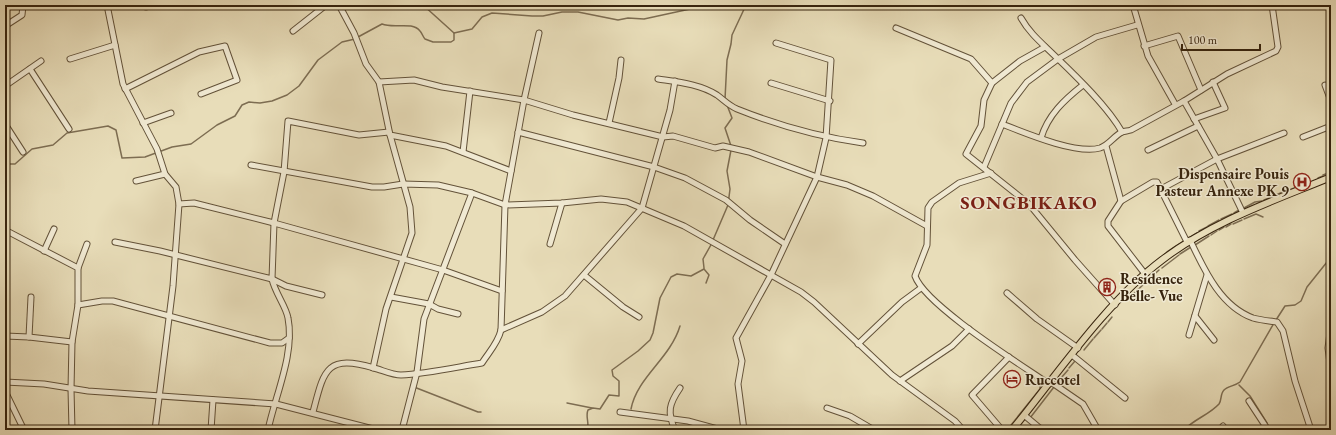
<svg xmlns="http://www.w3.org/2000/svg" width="1336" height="435" font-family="'EB Garamond',serif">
  <rect width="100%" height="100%" fill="#e8ddb9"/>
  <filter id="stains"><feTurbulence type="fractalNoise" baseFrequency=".005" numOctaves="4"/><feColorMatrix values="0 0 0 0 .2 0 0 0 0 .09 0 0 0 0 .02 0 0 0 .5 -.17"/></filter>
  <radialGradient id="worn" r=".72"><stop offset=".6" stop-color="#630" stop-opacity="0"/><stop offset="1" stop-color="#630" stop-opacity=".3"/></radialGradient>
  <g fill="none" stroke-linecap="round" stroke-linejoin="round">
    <g stroke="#7d6d52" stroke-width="1.5">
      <polyline points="423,5 454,33 472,29 482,17 492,13 532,16 543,16 562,12 578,12 618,20 628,18 644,19 690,9 695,5"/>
      <path d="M358,37L382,24C394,29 412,21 420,31C422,33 423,37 425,39L433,42H451L454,40V33"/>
      <polyline points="725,99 727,60 731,44 732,35 746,5"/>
      <polyline points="727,105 732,118 725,128 731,146"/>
      <polyline points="5,164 15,164 32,149 53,145 67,133 108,126 116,130 122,158 145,157 172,147 191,144 217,125 235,116 242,105 249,102 260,103 272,101 287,95 299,86 318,60 342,42 355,39"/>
      <polyline points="1323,175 1331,172"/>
      <polyline points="1318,178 1323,176"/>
      <polyline points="1289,190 1297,187"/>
      <polyline points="1274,196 1287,190"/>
      <polyline points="1264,200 1272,197"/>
      <polyline points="1244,208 1255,202 1262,201"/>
      <polyline points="1234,213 1239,210"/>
      <polyline points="1221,219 1232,214"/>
      <polyline points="1244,219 1256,214 1263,217"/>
      <polyline points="1233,224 1242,220"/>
      <polyline points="1208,226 1219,220"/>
      <polyline points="1226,227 1231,224"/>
      <polyline points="1219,230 1224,227"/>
      <polyline points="1199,231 1207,227"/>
      <polyline points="1211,235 1217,231"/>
      <polyline points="1189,238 1197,233"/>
      <polyline points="713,240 728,205 730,189 727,171 731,150"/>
      <polyline points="1195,245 1209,236"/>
      <polyline points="1167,252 1184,241"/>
      <polyline points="1180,254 1191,247"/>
      <polyline points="704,268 703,259 712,243"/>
      <polyline points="1162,268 1179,255"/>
      <polyline points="704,269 709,275 706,283"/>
      <polyline points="1144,271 1166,253"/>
      <polyline points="1130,297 1159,270"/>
      <polyline points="1276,320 1285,306 1295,305 1301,301 1307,287 1331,257"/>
      <polyline points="1108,322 1112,317"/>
      <polyline points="1102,329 1107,323"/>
      <polyline points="1094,338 1101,330"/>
      <polyline points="1084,350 1093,339"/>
      <polyline points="1069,368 1075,361"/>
      <polyline points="1061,378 1068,370"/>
      <polyline points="1239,385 1250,396 1267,423"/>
      <polyline points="414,387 478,412 481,412"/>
      <polyline points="567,403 592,408"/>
      <path d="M631,409C637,377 670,359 680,326"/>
      <polyline points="1030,418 1054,387"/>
      <path d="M587,430C590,423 585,417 588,410L593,408L600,409L609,395L619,396V381L613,376L612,370L638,351L650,340L653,333L660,298L671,277L677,274L691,276L704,269"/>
      <polyline points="1007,430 1040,389 1040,382"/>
      <path d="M1184,430C1194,419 1209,415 1219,404C1222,400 1220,394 1224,390C1228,386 1235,386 1240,382L1274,323"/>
    </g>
    <g stroke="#635239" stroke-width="7">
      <g id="minor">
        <polyline points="107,5 123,84 157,149 165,174 176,187 179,204 173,286 155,430"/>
        <polyline points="146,5 146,7"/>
        <polyline points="339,5 354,33 366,64 379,82 390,135 446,146 511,171"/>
        <polyline points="1133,5 1148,56 1175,104"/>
        <path d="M1021,18C1030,34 1043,44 1056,57C1077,77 1108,107 1122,132"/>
        <polyline points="5,26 22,15 23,5"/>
        <polyline points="896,28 971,59 992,83"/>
        <polyline points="293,31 326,5"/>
        <polyline points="1144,46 1178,36 1201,90"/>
        <polyline points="1045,47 1020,61 992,83 984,100 981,126 966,154 1029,204 1075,260 1115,305"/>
        <polyline points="70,59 115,45"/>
        <polyline points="30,69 69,129"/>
        <path d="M658,79C678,82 700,84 717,95C724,100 728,105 737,109C777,125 819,137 863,143"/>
        <polyline points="379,82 414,80 442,87 524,100 573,115 663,137 673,136 715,148 723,146 749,152 817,177 847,185 873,196 927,226"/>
        <polyline points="771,83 830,101"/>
        <polyline points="1325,85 1331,101"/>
        <polyline points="5,86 41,61"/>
        <polyline points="125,89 199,52 225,46 237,80 201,94"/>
        <polyline points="1184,101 1217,159 1243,213"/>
        <polyline points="1194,119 1225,108 1213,82"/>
        <polyline points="143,123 171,113"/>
        <polyline points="609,123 619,78 621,60"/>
        <polyline points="5,124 23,152"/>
        <path d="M1002,124C1025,133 1077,155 1100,148C1109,145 1114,136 1122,132C1125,131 1128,131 1131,130L1184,101L1227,74L1276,51L1278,47L1272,5"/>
        <polyline points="518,132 654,167 685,178 726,200 750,220 785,244"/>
        <polyline points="1303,137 1331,126"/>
        <path d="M1041,138C1048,115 1064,100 1083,85"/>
        <polyline points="1106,146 1121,201 1108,221 1108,226 1145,274"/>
        <polyline points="1148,150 1198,126"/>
        <polyline points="463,152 470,91"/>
        <polyline points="251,165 372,187 384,187 403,184 438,185 472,193 505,205 562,203 601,199 627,202 684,226 801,292 814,302 892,375 955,421 963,430"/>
        <polyline points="984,167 1011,103 1027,82 1058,59 1096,37 1137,25"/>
        <path d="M991,173L959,183L932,202L928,208L927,245L915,276C925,305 1020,364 1049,384"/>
        <polyline points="136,181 165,174"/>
        <polyline points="1161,189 1217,159 1284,133"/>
        <polyline points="1121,201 1153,182 1157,182 1187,242"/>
        <polyline points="179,204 194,203 274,223 443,270 502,291"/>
        <polyline points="5,230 78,268 78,305 72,342 71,389 72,430"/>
        <path d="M1190,240C1204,269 1220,306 1253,318C1260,320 1269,321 1277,322L1283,331L1295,381L1311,430"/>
        <polyline points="115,242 160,251 272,279 274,223 284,172 288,121 359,135 389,132"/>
        <polyline points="550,244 562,203"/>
        <polyline points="44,251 54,229"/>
        <polyline points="78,268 87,244"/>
        <polyline points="584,275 623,307 639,317"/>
        <polyline points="272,279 286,286 322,295"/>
        <polyline points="1007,293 1037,319 1078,348"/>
        <polyline points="391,297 429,304 438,309 458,314"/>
        <polyline points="78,305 102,301 113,301 270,343 282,343 289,338"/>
        <polyline points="1195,316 1214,340"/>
        <polyline points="1331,325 1328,348 1331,371"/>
        <polyline points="501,330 542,312 565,296 642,208 670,110 675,81"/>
        <polyline points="1189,335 1207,275"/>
        <polyline points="5,336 29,337 72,342"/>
        <polyline points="29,337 31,297"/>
        <polyline points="858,344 902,302 921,288"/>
        <polyline points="1072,355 1125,398"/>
        <polyline points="373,368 386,309 412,233 410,207 390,135"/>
        <polyline points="900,381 952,346 969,329"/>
        <polyline points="5,382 44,384 88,391 276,404 377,430"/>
        <polyline points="1051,382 1083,404 1098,430"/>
        <polyline points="5,391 24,430"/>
        <polyline points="1249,401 1268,430"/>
        <polyline points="827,408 850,416 874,430"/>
        <path d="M313,412C324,370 326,354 374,368C382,370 392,375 401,375C426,374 457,367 482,363C489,352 498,343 501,330L505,205L524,100L539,33"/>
        <polyline points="620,412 688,421 721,430"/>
        <polyline points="1024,415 1042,430"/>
        <polyline points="1223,426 1226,430"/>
        <polyline points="211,430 213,400"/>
        <path d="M268,430C275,396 295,354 288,318C286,306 275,293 272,279"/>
        <polyline points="402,430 417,372 424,319 472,193"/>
        <path d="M675,430C667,412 669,404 680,388"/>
        <polyline points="744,430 738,384 742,361 736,338 771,275 817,177 826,138 831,60 776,43"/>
        <polyline points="1002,430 972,395 1009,357"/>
      </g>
    </g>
    <g stroke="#37240e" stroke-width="8">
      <path id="major" d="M1012,430C1057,375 1106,302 1162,260C1213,221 1273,201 1331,177"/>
    </g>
    <use href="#minor" stroke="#f0e9d2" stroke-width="5"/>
    <use href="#major" stroke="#e8ddb9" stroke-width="6"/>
  </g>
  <defs>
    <g id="hospital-ring" transform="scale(0.9)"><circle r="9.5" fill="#f0e9d2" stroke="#8f2418" stroke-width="1.5"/><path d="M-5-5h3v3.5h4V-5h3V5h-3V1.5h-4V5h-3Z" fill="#8f2418"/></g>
    <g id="building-ring" transform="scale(0.9)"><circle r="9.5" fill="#f0e9d2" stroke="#8f2418" stroke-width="1.5"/><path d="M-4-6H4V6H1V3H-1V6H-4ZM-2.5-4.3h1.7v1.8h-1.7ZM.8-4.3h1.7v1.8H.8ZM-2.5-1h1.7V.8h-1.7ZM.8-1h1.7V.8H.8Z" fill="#8f2418"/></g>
    <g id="hotel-ring" transform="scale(0.9)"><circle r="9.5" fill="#f0e9d2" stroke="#8f2418" stroke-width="1.5"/><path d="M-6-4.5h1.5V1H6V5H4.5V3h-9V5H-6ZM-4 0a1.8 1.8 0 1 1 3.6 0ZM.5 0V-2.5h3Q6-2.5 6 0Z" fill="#8f2418"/></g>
  </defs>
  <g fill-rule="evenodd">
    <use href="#hospital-ring" x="1302" y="182"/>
    <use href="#building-ring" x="1107" y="287"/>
    <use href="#hotel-ring" x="1012" y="379"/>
  </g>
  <g text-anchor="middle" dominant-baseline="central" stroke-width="3" stroke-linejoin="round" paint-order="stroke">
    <g font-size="15" font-weight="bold" fill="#37240e" stroke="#f0e9d2" text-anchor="start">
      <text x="1289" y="173" text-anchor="end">Dispensaire Pouis<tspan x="1289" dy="17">Pasteur Annexe PK 9</tspan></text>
      <text x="1120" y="278">Residence<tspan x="1120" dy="17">Belle- Vue</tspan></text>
      <text x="1025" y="379">Ruccotel</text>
    </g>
    <g font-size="19" font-weight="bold" letter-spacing="1" fill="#7a1f14" stroke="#f0e9d2">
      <text x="1029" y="202">SONGBIKAKO</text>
    </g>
  </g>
  <rect width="1336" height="435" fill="none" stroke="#e8ddb9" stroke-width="20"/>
  <rect x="6" y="6" width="1324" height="423" fill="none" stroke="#37240e" stroke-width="2"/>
  <rect x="10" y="10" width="1316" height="415" fill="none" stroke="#37240e"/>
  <path d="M1182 44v6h78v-6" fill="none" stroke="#37240e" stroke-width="2"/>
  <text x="1188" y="44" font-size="12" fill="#37240e" stroke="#f0e9d2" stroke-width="3" paint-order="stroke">100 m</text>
  <rect width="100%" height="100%" filter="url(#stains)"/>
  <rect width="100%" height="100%" fill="url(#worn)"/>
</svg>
